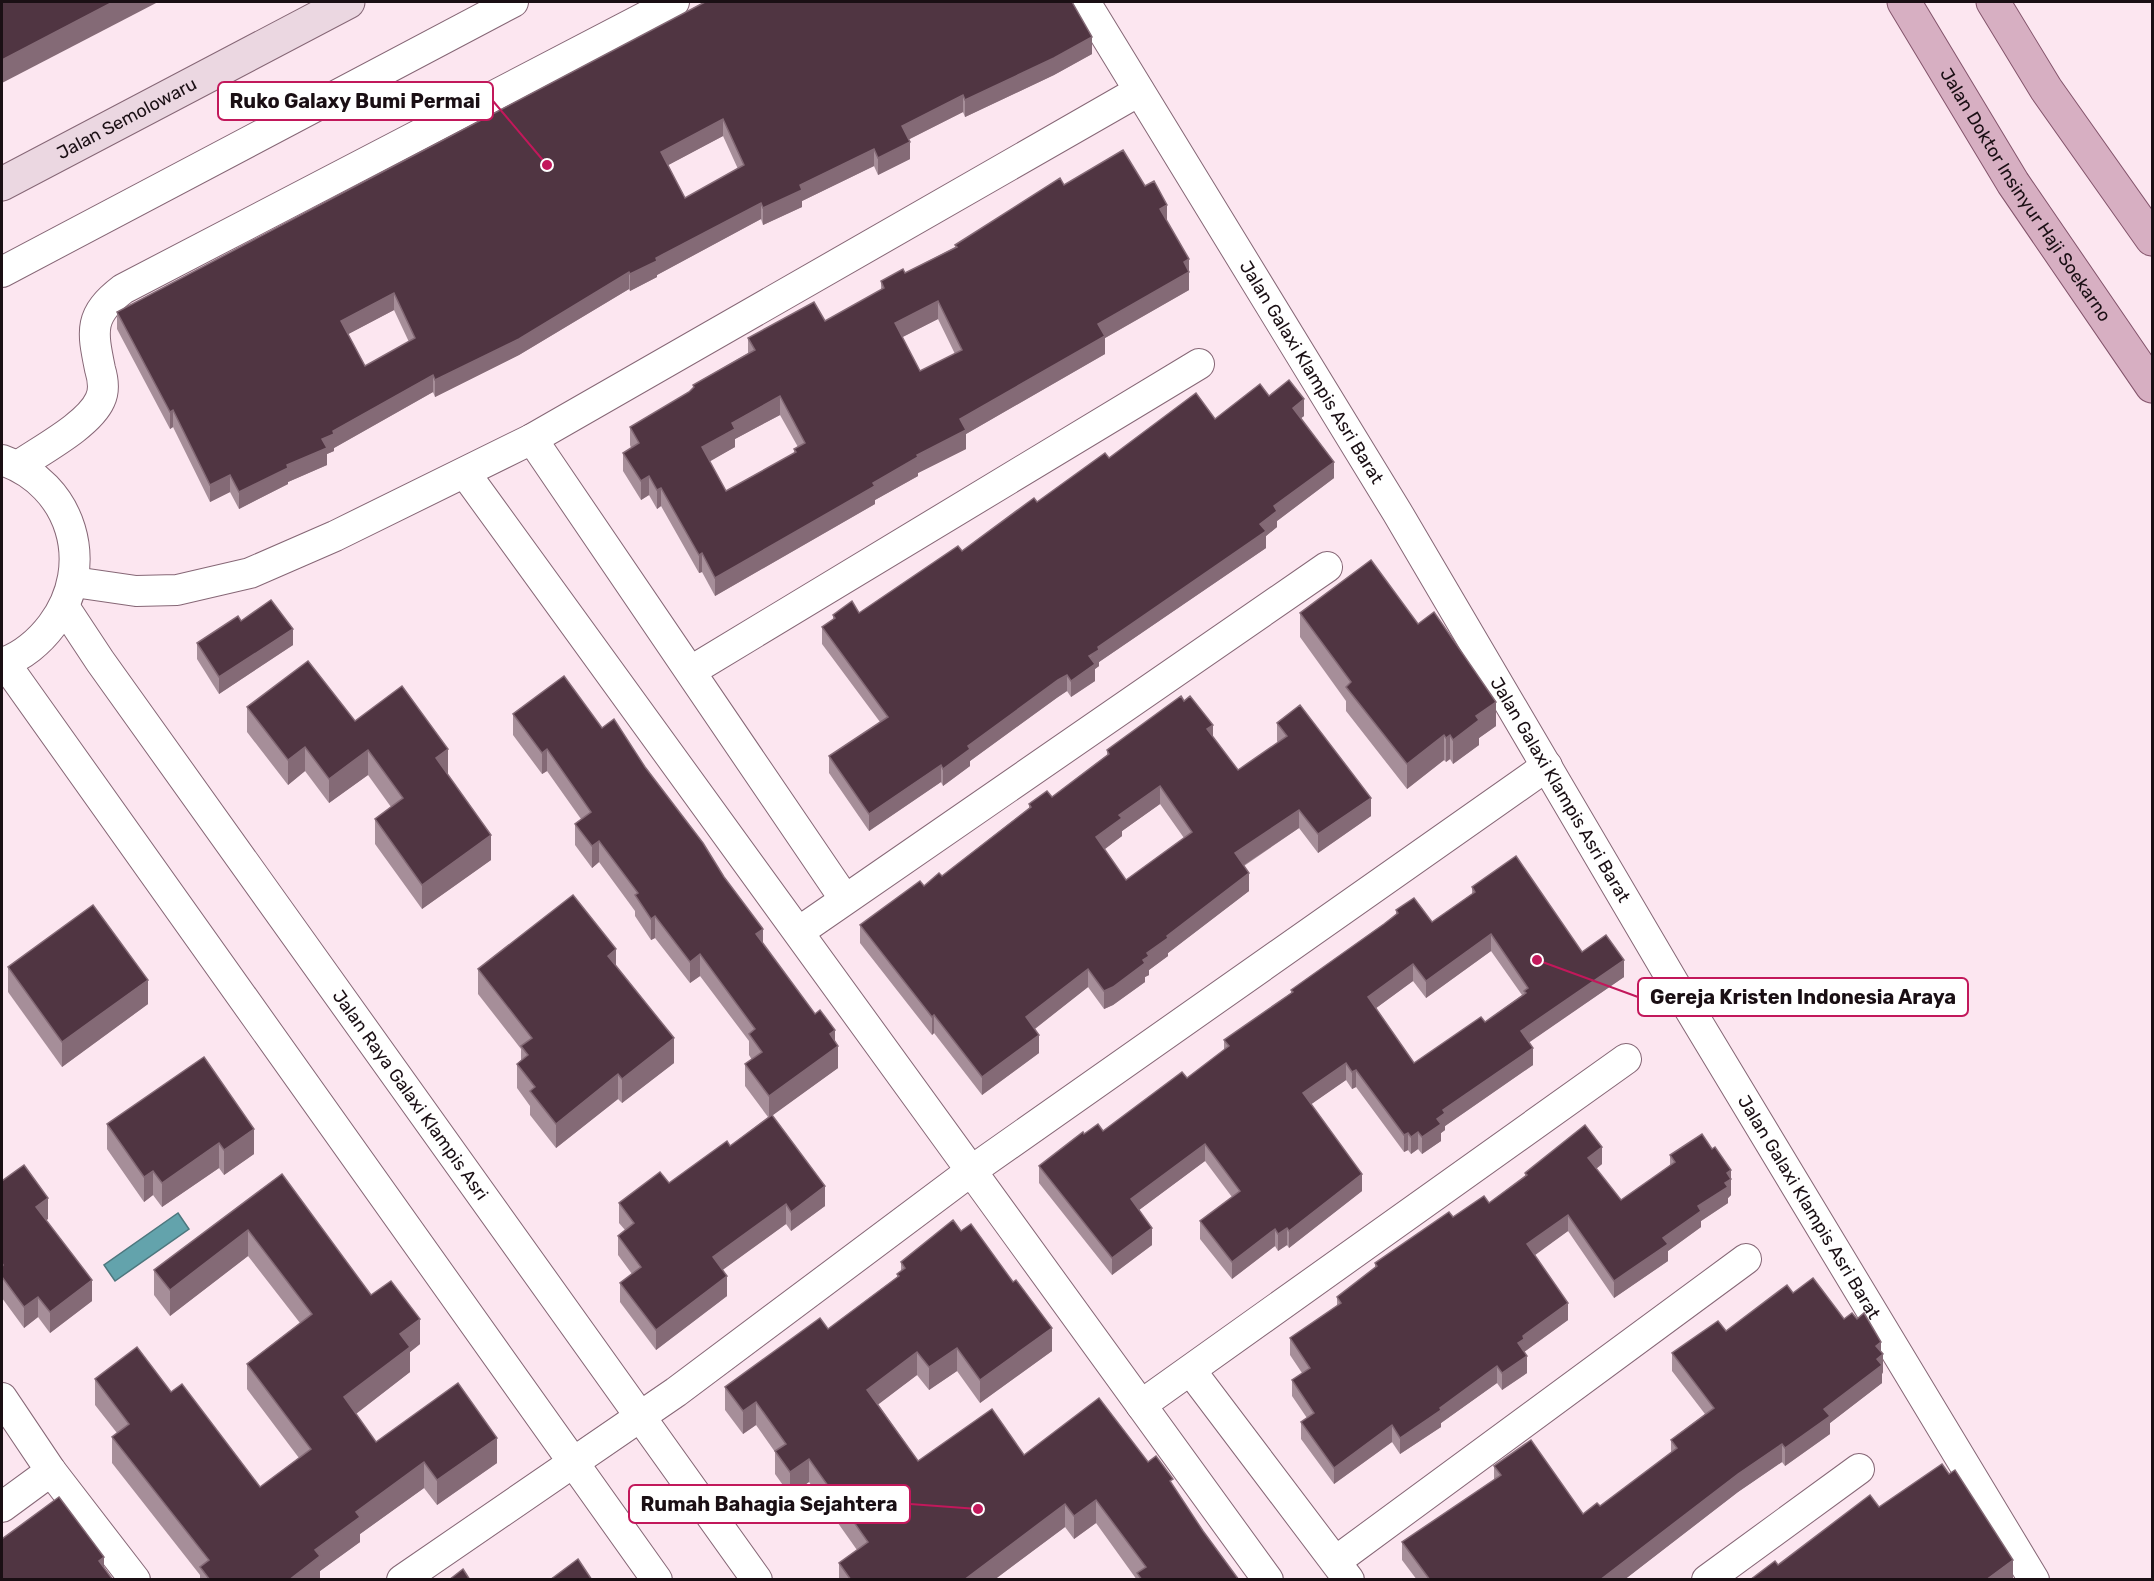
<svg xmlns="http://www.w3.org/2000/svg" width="2154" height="1581" font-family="Rubik,sans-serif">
  <rect width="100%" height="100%" fill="#fce6f0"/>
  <polygon fill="#63a3ac" stroke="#4d777e" stroke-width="1.5" points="178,1213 189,1229 115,1281 104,1265"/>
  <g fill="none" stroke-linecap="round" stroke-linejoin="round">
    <g stroke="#866776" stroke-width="32">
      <g id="minor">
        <path id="s1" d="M1085,2L1397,512L1675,985L2034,1580"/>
        <polyline points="2,272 513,2"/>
        <polyline points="532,439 844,898"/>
        <path d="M2,460C72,484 97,565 52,625C40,641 22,657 2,663"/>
        <path d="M18,466C41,450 89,425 100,400C105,390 103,379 100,369C92,330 89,315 123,289L674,2"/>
        <polyline points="465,473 1268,1580"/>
        <polyline points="74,582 136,591 177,590 250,573 335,536 532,439 1139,91"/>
        <path id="s2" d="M65,608L100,661L757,1580"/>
        <polyline points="4,662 657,1580"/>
        <polyline points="691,671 1199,364"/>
        <polyline points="800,931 1327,567"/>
        <polyline points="1191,1371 1349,1580"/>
        <polyline points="2,1398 51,1471 135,1580"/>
        <polyline points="1141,1405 1626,1059"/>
        <polyline points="2,1507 51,1471"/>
        <polyline points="1336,1561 1746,1259"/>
        <polyline points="402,1580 676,1392 971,1171 1547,766"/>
        <polyline points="1707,1580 1859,1469"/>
      </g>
    </g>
    <g stroke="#866776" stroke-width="35">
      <g id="secondary">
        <path id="s3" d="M2,184L348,2"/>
      </g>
    </g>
    <g stroke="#83546b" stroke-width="35">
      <g id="primary">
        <path id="s4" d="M1904,2L2013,183L2152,386"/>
        <polyline points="1993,2 2046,89 2152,239"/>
      </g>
    </g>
    <use href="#minor" stroke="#fff" stroke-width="30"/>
    <use href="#secondary" stroke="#ebd7e1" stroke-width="33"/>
    <use href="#primary" stroke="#d7afc2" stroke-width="33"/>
  </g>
  <g fill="#a68e99" fill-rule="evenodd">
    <path d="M705,2L1092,54L1054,75L965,117L963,112L909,139L910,159L878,175L874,166L802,201V207L763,225L761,219L657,275V277L630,291L629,289L519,355L435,397L433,392L334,448V451L327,454V465L288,482V484L239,509L230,492L210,502L173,427L170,429L117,329V312ZM723,136L738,169L685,198L668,165ZM394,310L409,342L365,366L348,334Z"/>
    <path d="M1064,185L1167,222L1189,259V290L1105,338V354L966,434V449L918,473V476L875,500V504L715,596L702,572L699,573L661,506L657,509L649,495L641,500L623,471V453L631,448L630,445V427L689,392L693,388V385L748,353V338L825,321L881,290V281L905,273L955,247V245ZM938,319L955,354L920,371L902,337ZM780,415L798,447L794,449V453L726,491L709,461L735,447V439Z"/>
    <polygon points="1269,396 1304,416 1301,418 1334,478 1277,521 1277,527 1266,536 1266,548 1099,662 1099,666 1095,669 1095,681 1071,697 1067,691 1058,697 970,761 970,766 943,786 941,782 869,831 829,773 829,756 880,722 822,644 822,627 833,620 833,615 859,613 962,551 1037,502 1109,458 1215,419"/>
    <polygon points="1300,613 1418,624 1496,726 1479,738 1479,745 1453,764 1450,759 1446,762 1444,760 1407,789 1346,711 1346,701 1300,637"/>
    <polygon points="241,621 293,645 219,694 197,659 197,643"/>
    <polygon points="247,707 355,721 448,774 447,774 491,860 422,909 375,844 375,819 391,807 368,775 329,803 305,771 288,785 247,732"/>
    <polygon points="513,714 763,944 835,1041 838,1068 772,1115 825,1206 791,1231 786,1224 722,1270 727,1296 656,1350 620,1302 620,1283 632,1274 618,1255 618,1236 625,1230 619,1223 619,1203 669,1183 730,1146 768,1117 745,1086 745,1064 752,1060 749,1055 749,1041 700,976 690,983 655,938 651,940 635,916 635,911 599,862 592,868 575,845 575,824 581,819 547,771 542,774 513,735"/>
    <path d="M1277,723L1371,816L1318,853L1299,828L1244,866L1249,891L1168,953V956L1149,970V975L1145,977V982L1113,1005L1104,1009L1088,987L1034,1029L1039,1053L982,1095L934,1033L932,1035L860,943V925L942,876L1029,808V804L1052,797L1107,755V750L1213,737L1238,770L1278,743L1277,741ZM1160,804L1184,838L1126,880L1104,849L1122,836V831Z"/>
    <path d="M1472,887L1624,977L1529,1042L1533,1065L1445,1126V1130L1441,1133V1141L1422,1154L1418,1149L1411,1154L1408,1150L1404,1152L1356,1087L1352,1089L1346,1080L1311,1104L1362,1191L1289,1248L1287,1245L1278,1251L1275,1246L1232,1279L1200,1239V1221L1232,1197L1205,1161L1139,1210L1152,1245L1112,1275L1039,1183V1166L1084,1134L1103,1131L1187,1078L1224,1050V1040L1291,993V990L1396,915V910L1432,922L1472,894ZM1491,951L1522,995L1485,1022L1414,1063L1376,1008L1413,981L1426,998Z"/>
    <polygon points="616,966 674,1063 622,1103 618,1099 556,1148 530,1115 530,1106 517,1088 517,1064 521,1060 521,1049 478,994 478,969"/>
    <polygon points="8,967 148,1004 62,1067 8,992"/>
    <polygon points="204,1057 254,1154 224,1175 219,1168 162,1207 153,1195 144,1202 107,1149 107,1124"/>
    <polygon points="1712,1149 1731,1170 1731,1195 1728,1198 1728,1203 1701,1221 1701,1227 1668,1251 1668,1261 1614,1298 1568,1231 1534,1255 1568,1320 1524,1352 1527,1373 1502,1390 1497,1383 1441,1423 1441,1427 1400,1454 1392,1442 1334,1484 1301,1439 1301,1422 1307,1418 1292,1396 1292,1380 1302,1373 1290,1355 1290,1338 1337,1306 1337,1297 1375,1268 1375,1263 1489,1203 1525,1176 1525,1173 1602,1164 1596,1169 1621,1200 1670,1166 1670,1155"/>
    <polygon points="282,1174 371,1295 420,1344 410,1352 410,1372 356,1414 376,1442 497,1463 437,1505 424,1488 360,1534 360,1542 320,1571 320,1580 200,1580 200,1575 112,1463 112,1437 117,1433 95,1405 95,1379 171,1392 260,1487 299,1458 247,1389 247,1364 300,1323 248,1256 170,1316 154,1295 154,1270"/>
    <polygon points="2,1181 48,1219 46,1220 92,1301 50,1333 38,1317 24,1328 2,1298"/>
    <polygon points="901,1262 1052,1351 980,1403 957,1371 929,1390 917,1375 878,1404 918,1461 1024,1455 1148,1462 1173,1486 1203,1531 1239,1580 1137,1580 1096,1523 1074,1539 1065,1527 994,1580 839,1580 839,1563 857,1550 809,1482 790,1495 775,1474 775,1452 756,1425 743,1434 725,1410 725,1387 828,1329 897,1277 897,1274 901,1271"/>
    <polygon points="1793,1293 1844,1319 1881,1352 1883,1372 1882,1374 1882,1383 1830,1423 1830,1434 1785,1466 1782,1462 1738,1492 1624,1580 1417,1580 1402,1560 1402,1542 1494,1480 1494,1466 1583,1514 1600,1506 1671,1453 1671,1440 1705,1414 1672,1371 1672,1353 1726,1331"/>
  </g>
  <g fill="#846a76">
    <polygon points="113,2 158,2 2,83 2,60"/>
    <polygon points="1092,37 1092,54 1054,75 965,117 965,100"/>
    <polygon points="963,95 963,112 902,143 902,126"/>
    <polygon points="723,119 723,136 661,169 661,152"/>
    <polygon points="910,142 910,159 878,175 878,158"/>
    <polygon points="874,149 874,166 802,201 802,207 763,225 763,208 800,185"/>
    <polygon points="761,203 761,219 657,275 657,277 630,291 630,274 656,258"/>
    <polygon points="1167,205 1167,223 1160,209"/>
    <polygon points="1189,259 1189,290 1105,338 1105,354 966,434 966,449 918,473 918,476 875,500 875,504 715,596 715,578 873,483 917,455 960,419 1098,324"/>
    <polygon points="629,272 629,289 519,355 435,397 435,380"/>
    <polygon points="394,293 394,310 341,338 341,321"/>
    <polygon points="938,301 938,319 895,341 895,323"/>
    <polygon points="433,375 433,392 334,448 334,451 327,454 327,465 288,482 288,484 239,509 239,492 287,465 333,431"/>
    <polygon points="780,396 780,415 735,439 735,447 702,466 702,447 732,423"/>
    <polygon points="1304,399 1304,416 1293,424 1293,408"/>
    <polygon points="173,410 173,427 170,429 170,412"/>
    <polygon points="1334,462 1334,478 1277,521 1277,527 1266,536 1266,548 1099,662 1099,666 1095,669 1095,681 1071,697 1071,681 1098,647 1260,524 1274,506"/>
    <polygon points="230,475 230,492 210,502 210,485"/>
    <polygon points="649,476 649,495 641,500 641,481"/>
    <polygon points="661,488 661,506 657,509 657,490"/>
    <polygon points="702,553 702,572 699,573 699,555"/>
    <polygon points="293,629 293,645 219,694 219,677"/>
    <polygon points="1067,675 1067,691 1058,697 970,761 970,766 943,786 943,769 968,746 1058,680"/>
    <polygon points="1496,702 1496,726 1479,738 1479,745 1453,764 1453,740 1476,716"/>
    <polygon points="1213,725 1213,743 1207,729"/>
    <polygon points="1444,735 1444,760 1407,789 1407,764"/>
    <polygon points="1450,735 1450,759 1446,762 1446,738"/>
    <polygon points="305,747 305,771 288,785 288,760"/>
    <polygon points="448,749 448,774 436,783 436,758"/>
    <polygon points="547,749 547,771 542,774 542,753"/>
    <polygon points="368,750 368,775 329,803 329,779"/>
    <polygon points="941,765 941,782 869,831 869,814"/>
    <polygon points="1160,786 1160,804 1122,831 1122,836 1096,856 1096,837 1119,815"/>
    <polygon points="1371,798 1371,816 1318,853 1318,834"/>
    <polygon points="1299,810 1299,828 1235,871 1235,853"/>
    <polygon points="491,835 491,860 422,909 422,885"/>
    <polygon points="599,841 599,862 592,868 592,846"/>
    <polygon points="1249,873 1249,891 1168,953 1168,956 1149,970 1149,975 1145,977 1145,982 1113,1005 1104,1009 1104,991 1143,960 1147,953 1167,936"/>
    <polygon points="655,916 655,938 651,940 651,919"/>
    <polygon points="763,929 763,950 756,934"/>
    <polygon points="1491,934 1491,951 1426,998 1426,981"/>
    <polygon points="616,949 616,974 608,956"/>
    <polygon points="700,954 700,976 690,983 690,962"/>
    <polygon points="1624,960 1624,977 1521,1048 1521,1031"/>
    <polygon points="1413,964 1413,981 1368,1014 1368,997"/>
    <polygon points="1088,969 1088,987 1026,1036 1026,1017"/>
    <polygon points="148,980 148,1004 62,1067 62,1042"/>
    <polygon points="934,1015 934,1033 932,1035 932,1017"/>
    <polygon points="835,1030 835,1048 838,1046 838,1068 769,1118 769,1096 830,1034"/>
    <polygon points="1039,1035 1039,1053 982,1095 982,1077"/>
    <polygon points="674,1038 674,1063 622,1103 622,1079"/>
    <polygon points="1533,1048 1533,1065 1445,1126 1445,1130 1441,1133 1441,1141 1422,1154 1422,1137 1437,1119 1443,1110"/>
    <polygon points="1346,1063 1346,1080 1303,1110 1303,1093"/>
    <polygon points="1356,1070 1356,1087 1352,1089 1352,1072"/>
    <polygon points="618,1074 618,1099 556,1148 556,1124"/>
    <polygon points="254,1129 254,1154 224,1175 224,1150"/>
    <polygon points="1418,1132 1418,1149 1411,1154 1411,1137"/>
    <polygon points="1408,1133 1408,1150 1404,1152 1404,1135"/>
    <polygon points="219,1143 219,1168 162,1207 162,1183"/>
    <polygon points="1205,1144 1205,1161 1131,1216 1131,1199"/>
    <polygon points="1602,1147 1602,1164 1588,1175 1588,1158"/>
    <polygon points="1731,1170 1731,1195 1728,1198 1728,1203 1701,1221 1701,1227 1668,1251 1668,1261 1614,1298 1614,1281 1725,1183 1727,1173"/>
    <polygon points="153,1171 153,1195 144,1202 144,1177"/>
    <polygon points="1362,1174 1362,1191 1289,1248 1289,1231"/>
    <polygon points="825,1186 825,1206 791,1231 791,1212"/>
    <polygon points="48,1198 48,1219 36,1227 36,1207"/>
    <polygon points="786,1204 786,1224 713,1277 713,1257"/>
    <polygon points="1568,1215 1568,1231 1527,1261 1527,1244"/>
    <polygon points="1152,1228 1152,1245 1112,1275 1112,1258"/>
    <polygon points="1287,1228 1287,1245 1278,1251 1278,1234"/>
    <polygon points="1275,1229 1275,1246 1232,1279 1232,1262"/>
    <polygon points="248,1230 248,1256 170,1316 170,1290"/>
    <polygon points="727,1276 727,1296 656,1350 656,1330"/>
    <polygon points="92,1280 92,1301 50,1333 50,1312"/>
    <polygon points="38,1297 38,1317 24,1328 24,1307"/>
    <polygon points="1568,1303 1568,1320 1524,1352 1518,1343 1523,1336"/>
    <polygon points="420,1319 420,1344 410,1352 410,1372 344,1423 344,1397 400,1334"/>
    <polygon points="1052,1328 1052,1351 980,1403 980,1380"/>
    <polygon points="1881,1342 1881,1356 1883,1354 1883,1372 1882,1374 1882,1383 1830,1423 1830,1434 1785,1466 1785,1448 1824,1409 1876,1346"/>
    <polygon points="957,1348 957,1371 929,1390 929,1367"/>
    <polygon points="917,1352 917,1375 867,1413 867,1390"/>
    <polygon points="1527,1356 1527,1373 1502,1390 1502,1373"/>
    <polygon points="1497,1366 1497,1383 1441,1423 1441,1427 1400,1454 1400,1438"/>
    <polygon points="756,1402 756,1425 743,1434 743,1411"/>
    <polygon points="1392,1425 1392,1442 1334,1484 1334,1468"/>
    <polygon points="497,1438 497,1463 437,1505 437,1480"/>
    <polygon points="1782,1444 1782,1462 1738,1492 1624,1580 1600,1580 1738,1474"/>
    <polygon points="809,1459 809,1482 790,1495 790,1472"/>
    <polygon points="424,1462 424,1488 360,1534 360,1542 320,1571 320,1580 289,1580 315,1550 356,1512"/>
    <polygon points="1096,1500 1096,1523 1074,1539 1074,1516"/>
    <polygon points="1065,1504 1065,1527 994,1580 964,1580"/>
    <polygon points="104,1557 104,1580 99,1561"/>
    <polygon points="2013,1560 2013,1579 1986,1580"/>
  </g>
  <g fill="#503542" stroke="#846a76" stroke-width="1.5" fill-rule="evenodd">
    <polygon points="2,2 113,2 2,60"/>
    <path d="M705,2H1072L1092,37L1054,58L965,100L963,95L902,126L910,142L878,158L874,149L800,185L802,190L763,208L761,203L656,258L657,261L630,274L629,272L519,339L435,380L433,375L333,431L334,434L322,439L327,448L287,465L288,468L239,492L230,475L210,485L173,410L170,412L117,312ZM723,119L744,165L685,198L661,152ZM394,293L415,338L365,366L341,321Z"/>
    <path d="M1123,150L1145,186L1154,181L1167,205L1160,209L1189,259L1184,262L1189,272L1098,324L1105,336L960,419L966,430L917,455L918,457L873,483L875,486L715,578L702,553L699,555L661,488L657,490L649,476L641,481L623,453L639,443L630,427L689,392L694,387L693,385L755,350L748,338L814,302L825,321L884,288L881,281L903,269L905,273L957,247L955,245L1060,178L1064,185ZM938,301L962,350L920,371L895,323ZM780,396L805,443L794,449L796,452L726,491L702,447L735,429L732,423Z"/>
    <polygon points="1289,380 1304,399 1293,408 1334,462 1274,506 1277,511 1260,524 1266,531 1098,647 1099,650 1089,656 1095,664 1071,681 1067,675 1058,680 968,746 970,749 943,769 941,765 869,814 829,756 888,717 822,627 835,618 833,615 852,601 859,613 958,546 962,551 1034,498 1037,502 1105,453 1109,458 1196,393 1215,419 1260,384 1269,396"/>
    <polygon points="1371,560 1418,624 1434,612 1496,702 1476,716 1479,720 1453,740 1450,735 1446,738 1444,735 1407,764 1346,687 1351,682 1300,613"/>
    <polygon points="271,600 293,629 219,677 197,643 238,616 241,621"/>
    <polygon points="308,661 355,721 402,686 448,749 436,758 491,835 422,885 375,819 403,798 368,750 329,779 305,747 288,760 247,707"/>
    <polygon points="564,676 602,728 614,719 645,767 703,843 724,877 763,929 756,934 815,1014 820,1010 835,1030 830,1034 838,1046 769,1096 745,1064 762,1052 749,1034 755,1029 700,954 690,962 655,916 651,919 635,895 638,893 599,841 592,846 575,824 591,812 547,749 542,753 513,714"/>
    <path d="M1181,696L1184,701L1190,696L1213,725L1207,729L1238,770L1287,736L1277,723L1300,705L1371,798L1318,834L1299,810L1235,853L1249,873L1167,936L1168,938L1147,953L1149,956L1143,960L1145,963L1113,987L1104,991L1088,969L1026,1017L1039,1035L982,1077L934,1015L932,1017L860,925L920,881L924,886L939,873L942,876L1031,807L1029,804L1047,791L1052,797L1109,754L1107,750ZM1160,786L1192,832L1126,880L1096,837L1122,818L1119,815Z"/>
    <path d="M1516,856L1582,952L1606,935L1624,960L1521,1031L1533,1048L1443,1110L1445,1113L1437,1119L1441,1124L1422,1137L1418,1132L1411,1137L1408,1133L1404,1135L1356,1070L1352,1072L1346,1063L1303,1093L1362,1174L1289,1231L1287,1228L1278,1234L1275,1229L1232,1262L1200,1221L1240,1191L1205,1144L1131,1199L1152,1228L1112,1258L1039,1166L1083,1132L1084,1134L1098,1124L1103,1131L1182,1072L1187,1078L1229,1046L1224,1040L1293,992L1291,990L1384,924L1398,913L1396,910L1414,898L1432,922L1475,892L1472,887ZM1491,934L1528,988L1524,991L1526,993L1485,1022L1481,1017L1414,1063L1368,997L1413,964L1426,981Z"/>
    <polygon points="573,895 616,949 608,956 674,1038 622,1079 618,1074 556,1124 530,1091 535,1087 517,1064 528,1055 521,1046 532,1038 478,969"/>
    <polygon points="93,905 148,980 62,1042 8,967"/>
    <polygon points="204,1057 254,1129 224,1150 219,1143 162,1183 153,1171 144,1177 107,1124"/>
    <polygon points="772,1115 825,1186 791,1212 786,1204 713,1257 727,1276 656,1330 620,1283 641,1267 618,1236 634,1223 619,1203 660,1172 669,1183 727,1141 730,1146"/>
    <polygon points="1585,1125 1602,1147 1588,1158 1621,1200 1675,1162 1670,1155 1702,1134 1712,1149 1715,1147 1731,1170 1727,1173 1731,1179 1725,1183 1728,1187 1698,1206 1701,1211 1663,1238 1668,1244 1614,1281 1568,1215 1527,1244 1568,1303 1523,1336 1524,1339 1518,1343 1527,1356 1502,1373 1497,1366 1440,1408 1441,1410 1400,1438 1392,1425 1334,1468 1301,1422 1314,1413 1292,1380 1310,1368 1290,1338 1341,1303 1337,1297 1377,1266 1375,1263 1449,1212 1453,1217 1484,1196 1489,1203 1527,1175 1525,1173"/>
    <polygon points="24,1165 48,1198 36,1207 92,1280 50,1312 38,1297 24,1307 2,1277 2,1267 3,1265 2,1263 2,1181"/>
    <polygon points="282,1174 371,1295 391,1281 420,1319 400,1334 410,1347 344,1397 376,1442 458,1383 497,1438 437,1480 424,1462 356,1512 360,1517 315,1550 320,1556 289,1580 210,1580 200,1567 209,1560 112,1437 129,1424 95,1379 137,1347 171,1392 182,1384 260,1487 311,1449 247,1364 312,1314 248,1230 170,1290 154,1270"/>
    <polygon points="953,1220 961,1231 971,1224 1013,1282 1016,1280 1052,1328 980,1380 957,1348 929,1367 917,1352 867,1390 918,1461 992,1409 1024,1455 1099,1398 1148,1462 1156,1456 1173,1479 1170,1481 1203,1531 1239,1580 1142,1580 1137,1573 1146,1567 1096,1500 1074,1516 1065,1504 964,1580 851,1580 839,1563 868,1542 809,1459 790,1472 775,1451 786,1444 756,1402 743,1411 725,1387 820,1318 828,1329 899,1276 897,1274 905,1268 901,1262"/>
    <polygon points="1813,1278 1844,1319 1852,1313 1857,1319 1864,1313 1881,1342 1876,1346 1883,1354 1877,1359 1882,1365 1824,1409 1830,1416 1785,1448 1782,1444 1738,1474 1600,1580 1430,1580 1402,1542 1501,1475 1494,1466 1531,1440 1583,1514 1597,1503 1600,1506 1677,1448 1671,1440 1714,1408 1672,1353 1718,1321 1726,1331 1787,1285 1793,1293"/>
    <polygon points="1942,1464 1949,1474 1955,1470 2013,1560 1986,1580 1750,1580 1775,1561 1778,1565 1870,1495 1879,1507"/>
    <polygon points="59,1497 104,1557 99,1561 113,1580 2,1580 2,1539"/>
    <polygon points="578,1559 592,1580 550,1580"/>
    <polygon points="463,1569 470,1580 449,1580"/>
  </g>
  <g text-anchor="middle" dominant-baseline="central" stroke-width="6" stroke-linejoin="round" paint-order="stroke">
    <g font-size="18" fill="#1a0f14" stroke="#fff">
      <text stroke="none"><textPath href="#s3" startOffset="141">Jalan Semolowaru</textPath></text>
      <text stroke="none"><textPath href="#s4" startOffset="228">Jalan Doktor Insinyur Haji Soekarno</textPath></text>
      <text stroke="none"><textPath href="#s1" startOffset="434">Jalan Galaxi Klampis Asri Barat</textPath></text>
      <text stroke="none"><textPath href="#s1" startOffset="920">Jalan Galaxi Klampis Asri Barat</textPath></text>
      <text stroke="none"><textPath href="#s2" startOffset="597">Jalan Raya Galaxi Klampis Asri</textPath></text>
      <text stroke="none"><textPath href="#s1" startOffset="1406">Jalan Galaxi Klampis Asri Barat</textPath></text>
    </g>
  </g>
  <path fill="none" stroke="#c2185b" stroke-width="2" d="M547 165L493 101M1537 960L1638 997M978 1509L910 1504"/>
  <g fill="#c2185b" stroke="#fff" stroke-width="2">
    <circle cx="547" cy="165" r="6"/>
    <circle cx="1537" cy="960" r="6"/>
    <circle cx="978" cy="1509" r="6"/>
  </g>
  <g fill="#fff" stroke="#c2185b" stroke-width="2">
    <rect x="218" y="82" width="275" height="38" rx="6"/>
    <rect x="1638" y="978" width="330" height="38" rx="6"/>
    <rect x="629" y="1485" width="281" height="38" rx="6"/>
  </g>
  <g font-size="20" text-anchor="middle" font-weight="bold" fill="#1a0f14">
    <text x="355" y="108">Ruko Galaxy Bumi Permai</text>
    <text x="1803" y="1004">Gereja Kristen Indonesia Araya</text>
    <text x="769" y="1511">Rumah Bahagia Sejahtera</text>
  </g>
  <rect width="2154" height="1581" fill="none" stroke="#1a0f14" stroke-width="6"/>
</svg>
